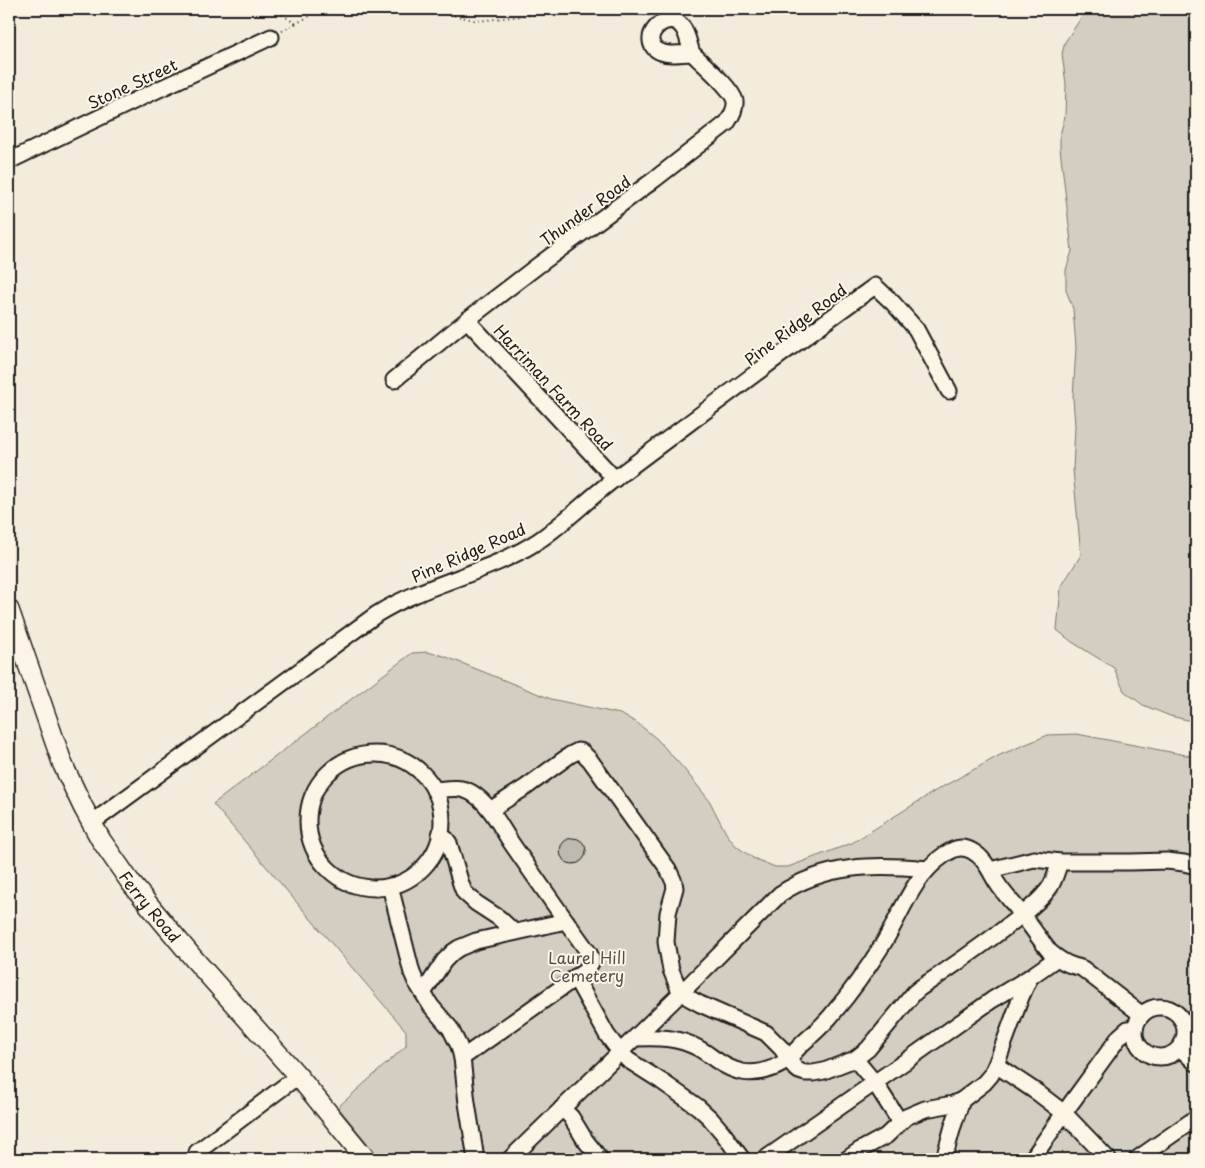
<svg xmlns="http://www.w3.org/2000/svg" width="1205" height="1168" font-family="'Playpen Sans',sans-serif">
  <rect width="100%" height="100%" fill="#f3ecdd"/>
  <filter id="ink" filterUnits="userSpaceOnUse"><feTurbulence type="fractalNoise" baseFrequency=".02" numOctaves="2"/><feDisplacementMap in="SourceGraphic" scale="10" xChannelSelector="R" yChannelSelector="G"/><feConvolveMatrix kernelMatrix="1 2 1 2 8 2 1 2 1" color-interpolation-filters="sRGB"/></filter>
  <g filter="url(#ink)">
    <g fill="#d3cec1" stroke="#78756e">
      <polygon points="1087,9 1196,9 1196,722 1170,716 1143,705 1124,691 1114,668 1072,642 1057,630 1061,587 1081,555 1073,470 1075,426 1073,398 1076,347 1073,309 1066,290 1066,270 1072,251 1060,148 1060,135 1065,116 1066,84 1062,54 1065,42"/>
      <polygon points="427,652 444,656 551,699 620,714 636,722 657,739 684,769 709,800 726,833 736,846 753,858 775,867 788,867 852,843 935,791 1000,755 1048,735 1077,734 1196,757 1196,1159 380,1159 338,1107 406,1046 406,1031 213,804 412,653"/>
    </g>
    <circle fill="#beb9ae" stroke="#1c1c1c" cx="573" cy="851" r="13"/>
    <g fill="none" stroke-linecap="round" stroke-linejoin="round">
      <g stroke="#1c1c1c" stroke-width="19">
        <g id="minor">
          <polyline points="9,161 140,98 271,37"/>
          <polyline points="467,320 615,479"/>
          <path d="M394,380L467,320L536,267L655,179L727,123C731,117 736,109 735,101C732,88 702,63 692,53C682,53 670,56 661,52C634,41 668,5 683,28C688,35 689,45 692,53"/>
          <circle cx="375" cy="821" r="67"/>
          <path d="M434,790C447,789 460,786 472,793C490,804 500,826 512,844C537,880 563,917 589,953L591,958V963L585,971L462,1058"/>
          <path d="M490,810L526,787L570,755L578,751L582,752L590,760L668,869L674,882L675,888L668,913L666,942L671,970L678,987L682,992L689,998L700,1004L766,1033L782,1049L794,1067L799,1071L805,1073H813L824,1071L855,1059L868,1049L914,993L920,988C949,969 977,949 1005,928C1020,916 1039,903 1050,887C1055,879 1057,870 1060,862"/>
          <path d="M91,822L100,817L377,614C427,583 489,573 538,541C566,522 590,497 617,477C703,413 788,348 875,286L893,303L916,329L949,391"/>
          <polyline points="440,835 446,839 449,843 461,884 464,892 476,903 499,918 514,932"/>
          <polyline points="990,870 1034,859 1060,862 1131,862 1167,861 1184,863 1196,866"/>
          <polyline points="390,886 412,973 416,982 431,1006 450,1028 459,1046 462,1058 467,1103 476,1159"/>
          <polyline points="575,977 607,1035 620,1052 628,1060 661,1081 698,1107 710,1118 722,1132 742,1159"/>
          <polyline points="423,993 444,961 453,952 459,948 476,941 566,921"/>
          <circle cx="1160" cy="1032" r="25"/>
          <path d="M635,1038C657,1037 678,1037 698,1048C704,1051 710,1056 716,1060C735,1073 751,1077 773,1068C786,1064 793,1053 802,1044C813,1034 825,1024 834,1012C852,991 868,968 883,944C902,913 912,877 944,855C953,849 961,845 972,851C985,858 990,872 997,883C1004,894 1013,903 1021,913C1031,926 1040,940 1050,952C1057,958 1066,964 1074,966C1077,967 1080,967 1083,969L1142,1015"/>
          <polyline points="1180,1048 1196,1063"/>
          <polyline points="855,1059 875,1083 900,1122"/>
          <polyline points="996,1065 1038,1093 1064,1113 1108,1159"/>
          <polyline points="562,1108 571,1117 585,1140 600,1159"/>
          <polyline points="197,1152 298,1076"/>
          <path d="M510,1159L682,992L780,894C825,864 875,864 927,869"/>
          <polyline points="765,1159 913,1056 992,1000 1030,977 1057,958"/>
          <polyline points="847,1159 860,1150 886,1136 906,1117 925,1109 953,1104 962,1100 984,1083 991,1075 996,1065 1021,997 1030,977"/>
          <polyline points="944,1159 953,1126 962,1100"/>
          <polyline points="1032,1159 1064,1113 1120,1036 1128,1029 1135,1028"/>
          <polyline points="1137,1159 1196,1118"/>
        </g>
      </g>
      <g stroke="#1c1c1c" stroke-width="22">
        <g id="major">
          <path id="s1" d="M9,610L63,765L83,807L101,840L131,883L163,922L194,959L298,1076L366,1159"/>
        </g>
      </g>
      <g stroke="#1c1c1c" stroke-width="2" stroke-dasharray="1 4" stroke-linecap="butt">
        <polyline points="274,9 296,24"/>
        <polyline points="430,9 477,21 586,9"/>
        <polyline points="630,9 649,16"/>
        <polyline points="282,31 321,10 329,9"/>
      </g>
      <use href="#minor" stroke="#fcf5e5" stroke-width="15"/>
      <use href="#major" stroke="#fcf5e5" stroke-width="19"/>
    </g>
  </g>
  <g text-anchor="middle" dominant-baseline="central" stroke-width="4" stroke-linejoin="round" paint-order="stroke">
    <g font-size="16" fill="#1c1c1c" stroke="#fcf5e5">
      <text transform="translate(132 83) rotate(-25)">Stone Street</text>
      <text transform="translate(585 210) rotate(-36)">Thunder Road</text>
      <text transform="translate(795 324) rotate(-37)">Pine Ridge Road</text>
      <text transform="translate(554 387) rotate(47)">Harriman Farm Road</text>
      <text transform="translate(468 552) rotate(-24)">Pine Ridge Road</text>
      <text stroke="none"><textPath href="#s1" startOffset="331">Ferry Road</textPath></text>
    </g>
    <g font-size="16" fill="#53514e" stroke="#fcf5e5">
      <text x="587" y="957">Laurel Hill<tspan x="587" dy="18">Cemetery</tspan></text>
    </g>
  </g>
  <rect width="1205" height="1168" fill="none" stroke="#fcf5e5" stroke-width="30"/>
  <rect x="15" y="15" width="1175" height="1138" fill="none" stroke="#1c1c1c" stroke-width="2" filter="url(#ink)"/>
</svg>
